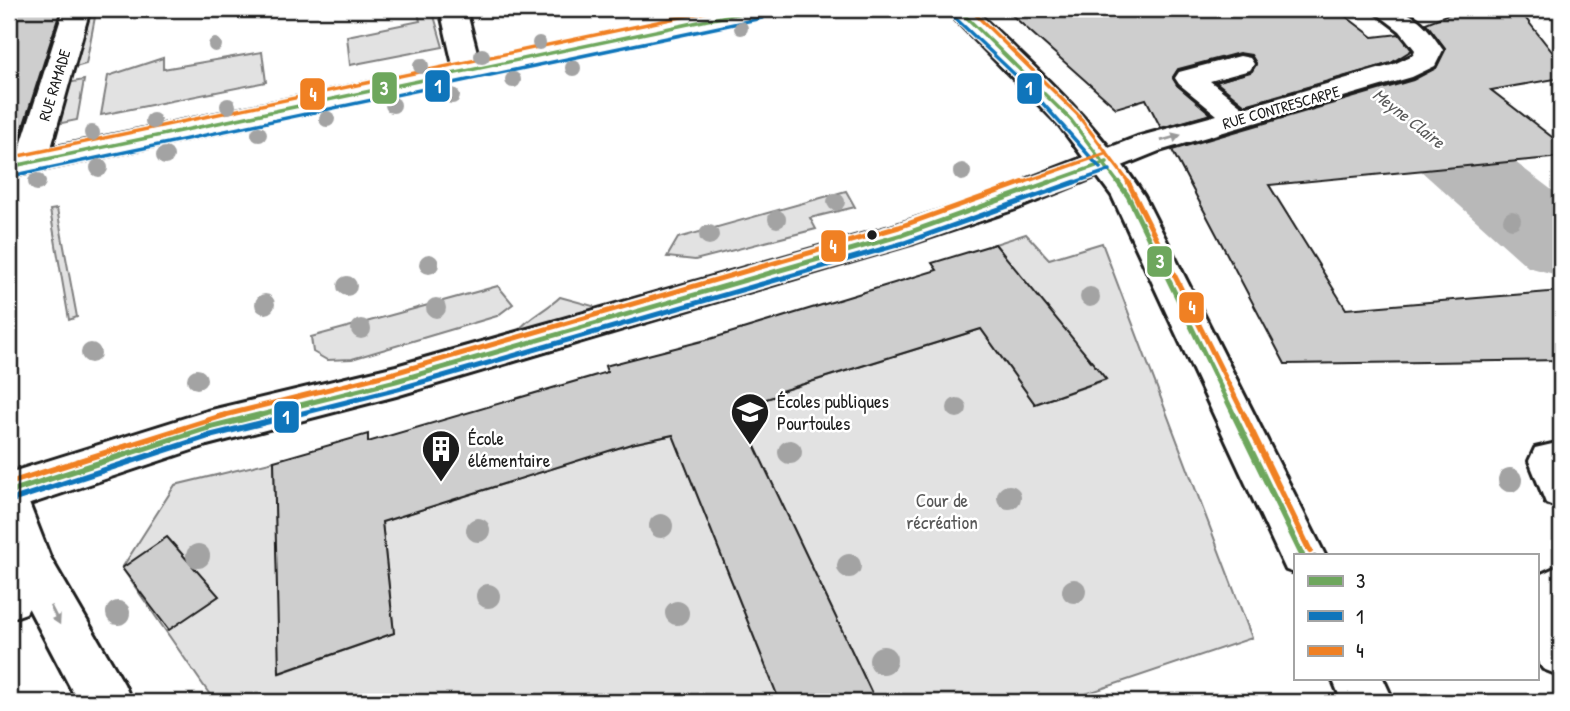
<svg xmlns="http://www.w3.org/2000/svg" width="1570" height="711" font-family="'Patrick Hand',sans-serif">
  <rect width="100%" height="100%" fill="#fff"/>
  <filter id="ink" filterUnits="userSpaceOnUse"><feTurbulence type="fractalNoise" baseFrequency=".0143" numOctaves="2"/><feDisplacementMap in="SourceGraphic" scale="14" xChannelSelector="R" yChannelSelector="G"/><feConvolveMatrix kernelMatrix="1 2 1 2 8 2 1 2 1" color-interpolation-filters="sRGB"/></filter>
  <g filter="url(#ink)">
    <g fill="#e2e2e2" stroke="#7f7f7f" stroke-width="2">
      <polygon points="417,9 432,9 443,47 350,65 347,36 420,21"/>
      <polygon points="95,17 86,64 72,68 84,19"/>
      <polygon points="262,52 266,82 101,115 108,76 163,58 163,69"/>
      <polygon points="84,80 77,120 57,124 67,83"/>
      <polygon points="846,191 855,207 810,218 816,229 695,260 667,257 678,238"/>
      <polygon points="57,209 77,317 69,320 50,210"/>
      <polygon points="1026,234 1049,259 1102,243 1252,638 1062,702 876,702 739,413 752,409 750,404 779,395 778,392 981,329 1035,404 1105,380 995,244"/>
      <polygon points="498,286 513,304 497,316 352,359 327,360 313,352 311,337"/>
      <path d="M560,297L593,306L596,313L520,336L518,331C527,318 548,309 560,297Z"/>
      <polygon points="673,435 780,702 215,702 122,568 175,485 274,461 280,673 394,633 382,522 631,444"/>
    </g>
    <polygon fill="#b8b8b8" stroke="#7a7a7a" stroke-width="2" points="1449,121 1505,171 1561,213 1561,266 1440,161"/>
    <g fill="none" stroke-linecap="round" stroke-linejoin="round">
      <g stroke="#5a5a5a" stroke-width="2">
        <polyline points="1488,166 1561,219"/>
        <polyline points="1460,168 1561,256"/>
      </g>
      <polygon fill="#b8b8b8" fill-rule="evenodd" points="1211,9 1296,9 1397,72 1561,197 1561,276 1528,267 1381,135 1304,76 1221,24"/>
    </g>
    <g fill="#cecece" stroke="#1c1c1c" stroke-width="2">
      <polygon points="9,9 61,9 18,143 9,141"/>
      <polygon points="1005,9 1336,9 1373,37 1399,34 1412,50 1391,63 1245,105 1216,82 1252,71 1256,63 1251,55 1239,53 1178,69 1173,77 1177,85 1211,114 1161,128 1146,99 1116,108"/>
      <polygon points="1451,13 1523,15 1561,63 1561,78 1491,90 1561,144 1561,157 1269,185 1346,309 1561,291 1561,360 1285,364 1172,150 1413,80 1436,68 1445,48 1426,23"/>
      <polygon points="995,244 1106,379 1035,404 981,329 778,392 779,395 750,404 753,409 739,413 876,702 780,702 673,435 631,444 382,522 394,633 279,673 274,461 368,434 368,442 607,372 605,366 710,339 937,270 932,263"/>
      <polygon points="167,537 219,596 169,630 122,568"/>
    </g>
    <g fill="none" stroke-linecap="round" stroke-linejoin="round">
      <g stroke="#1c1c1c" stroke-width="6">
        <g id="minor">
          <polygon points="64,9 90,9 51,148 453,65 440,9 466,9 479,60 724,9 773,9 769,14 760,17 9,177 9,157 18,155"/>
          <path d="M1371,9C1411,7 1421,18 1443,50L1435,66L1412,77L1159,151L1016,209L914,243L396,396L207,445L9,511V473L207,411L396,366L890,227L992,193L1137,137L1217,115L1179,84L1175,78L1179,72L1240,56L1250,58L1254,64L1250,70L1210,81L1244,108L1392,65L1413,55L1415,50L1400,31Z"/>
          <polygon points="1561,442 1561,509 1546,503 1529,461 1535,448"/>
          <polygon points="30,546 46,552 53,567 26,613 9,619 9,559 14,552"/>
          <polygon points="1561,565 1561,676 1543,669 1537,660 1537,576"/>
        </g>
      </g>
      <g stroke="#1c1c1c" stroke-width="6">
        <g id="major">
          <path d="M945,9H973C1035,67 1098,124 1144,196L1325,555H1295V573L1286,570L1112,196L1060,126Z"/>
          <polygon points="9,488 25,493 50,557 124,684 132,702 78,702 9,571"/>
          <polygon points="1332,678 1383,678 1394,702 1342,702"/>
        </g>
      </g>
      <use href="#minor" fill="#fff" fill-rule="evenodd"/>
      <use href="#major" fill="#fff" fill-rule="evenodd"/>
      <g stroke="#fff" stroke-width="7">
        <g id="bus-1-far2">
          <polyline points="958,9 1071,120 1119,184"/>
          <polyline points="9,167 760,9"/>
          <polyline points="1045,184 1107,162"/>
        </g>
      </g>
      <g stroke="#fff" stroke-width="10">
        <g id="bus-1-far1">
          <polyline points="1118,182 1128,196 1235,417"/>
          <polyline points="253,417 396,381 902,235 1050,182"/>
        </g>
      </g>
      <g stroke="#fff" stroke-width="11">
        <g id="bus-1">
          <polyline points="1234,415 1302,555"/>
          <polyline points="9,492 207,428 260,415"/>
        </g>
      </g>
      <g stroke="#fff" stroke-width="7">
        <g id="bus-2-far2">
          <polyline points="952,15 1030,89 1100,168"/>
          <polyline points="11,176 762,18"/>
          <polyline points="1070,184 1110,170"/>
        </g>
      </g>
      <g stroke="#fff" stroke-width="10">
        <polyline id="bus-2-far1" points="287,417 398,389 904,243 1075,182"/>
      </g>
      <g stroke="#fff" stroke-width="11">
        <polyline id="bus-2" points="12,500 209,436 294,415"/>
      </g>
      <g stroke="#fff" stroke-width="7">
        <g id="bus-3-far2">
          <polyline points="970,9 1077,114 1130,184"/>
          <polyline points="9,158 719,9"/>
          <polyline points="1019,184 1104,154"/>
        </g>
      </g>
      <g stroke="#fff" stroke-width="10">
        <g id="bus-3-far1">
          <polyline points="1128,182 1245,417"/>
          <polyline points="217,417 394,373 899,227 1024,182"/>
        </g>
      </g>
      <g stroke="#fff" stroke-width="11">
        <g id="bus-3">
          <polyline points="1244,415 1310,551"/>
          <polyline points="9,483 225,415"/>
        </g>
      </g>
      <use href="#bus-1-far2" stroke="#6ea75d" stroke-width="3.5"/>
      <use href="#bus-1-far1" stroke="#6ea75d" stroke-width="5"/>
      <use href="#bus-1" stroke="#6ea75d" stroke-width="6"/>
      <use href="#bus-2-far2" stroke="#0f75bb" stroke-width="3.5"/>
      <use href="#bus-2-far1" stroke="#0f75bb" stroke-width="5"/>
      <use href="#bus-2" stroke="#0f75bb" stroke-width="6"/>
      <use href="#bus-3-far2" stroke="#f08023" stroke-width="3.5"/>
      <use href="#bus-3-far1" stroke="#f08023" stroke-width="5"/>
      <use href="#bus-3" stroke="#f08023" stroke-width="6"/>
    </g>
    <g fill="#a3a3a3">
      <circle cx="741" cy="28" r="7"/>
      <circle cx="539" cy="43" r="7"/>
      <circle cx="215" cy="45" r="7"/>
      <circle cx="482" cy="56" r="8"/>
      <circle cx="421" cy="66" r="8"/>
      <circle cx="573" cy="68" r="8"/>
      <circle cx="513" cy="80" r="8"/>
      <circle cx="452" cy="96" r="8"/>
      <circle cx="393" cy="105" r="8"/>
      <circle cx="228" cy="106" r="8"/>
      <circle cx="327" cy="119" r="8"/>
      <circle cx="153" cy="121" r="8"/>
      <circle cx="92" cy="133" r="8"/>
      <circle cx="259" cy="134" r="8"/>
      <circle cx="165" cy="156" r="9"/>
      <circle cx="99" cy="168" r="9"/>
      <circle cx="962" cy="172" r="9"/>
      <circle cx="37" cy="182" r="9"/>
      <circle cx="836" cy="202" r="9"/>
      <circle cx="777" cy="219" r="9"/>
      <circle cx="1512" cy="220" r="9"/>
      <circle cx="709" cy="235" r="10"/>
      <circle cx="429" cy="264" r="10"/>
      <circle cx="347" cy="286" r="10"/>
      <circle cx="1090" cy="297" r="10"/>
      <circle cx="265" cy="304" r="10"/>
      <circle cx="436" cy="308" r="10"/>
      <circle cx="361" cy="329" r="10"/>
      <circle cx="91" cy="353" r="10"/>
      <circle cx="197" cy="379" r="10"/>
      <circle cx="957" cy="408" r="10"/>
      <circle cx="790" cy="452" r="12"/>
      <circle cx="1510" cy="480" r="12"/>
      <circle cx="1009" cy="497" r="12"/>
      <circle cx="661" cy="526" r="12"/>
      <circle cx="478" cy="530" r="12"/>
      <circle cx="198" cy="556" r="12"/>
      <circle cx="849" cy="566" r="12"/>
      <circle cx="1074" cy="591" r="12"/>
      <circle cx="488" cy="596" r="12"/>
      <circle cx="118" cy="613" r="12"/>
      <circle cx="677" cy="613" r="12"/>
      <circle cx="883" cy="660" r="14"/>
    </g>
    <defs><path id="oneway-solid" d="M-6-.8H1V-3.2L6.5 0L1 3.2V.8H-6Z" transform="scale(1.75)"/></defs>
    <g fill="#999">
      <use href="#oneway-solid" transform="translate(1171 138) rotate(-16)"/>
      <use href="#oneway-solid" transform="translate(55 615) rotate(63)"/>
    </g>
  </g>
  <defs>
    <g id="school-pin" transform="scale(2.0125)"><path d="M0 17L-7.5 6A9.5 9.5 0 1 1 7.5 6Z" fill="#1c1c1c" stroke="#fff"/><path d="M0-5L7-2L0 1L-7-2ZM-4 1L0 2.5L4 1V4Q0 6-4 4Z" fill="#fff"/></g>
    <g id="building-pin" transform="scale(2.0125)"><path d="M0 17L-7.5 6A9.5 9.5 0 1 1 7.5 6Z" fill="#1c1c1c" stroke="#fff"/><path d="M-4-6H4V6H1V3H-1V6H-4ZM-2.5-4.3h1.7v1.8h-1.7ZM.8-4.3h1.7v1.8H.8ZM-2.5-1h1.7V.8h-1.7ZM.8-1h1.7V.8H.8Z" fill="#fff"/></g>
  </defs>
  <g fill-rule="evenodd">
    <use href="#school-pin" x="750" y="412"/>
    <use href="#building-pin" x="441" y="449"/>
  </g>
  <circle fill="#1c1c1c" stroke="#fff" stroke-width="2.5" cx="872" cy="235" r="6"/>
  <g text-anchor="middle" dominant-baseline="central" stroke-width="5" stroke-linejoin="round" paint-order="stroke">
    <g font-size="16" fill="#1c1c1c" stroke="#fff">
      <text transform="translate(54 85) rotate(-73)">RUE RAMADE</text>
      <text transform="translate(1281 107) rotate(-16)">RUE CONTRESCARPE</text>
    </g>
    <g font-size="18" font-style="italic" fill="#5a5a5a" stroke="#fff">
      <text transform="translate(1409 118) rotate(38)">Meyne Claire</text>
    </g>
    <g font-size="19" fill="#1c1c1c" stroke="#fff" text-anchor="start">
      <text x="777" y="401">Écoles publiques<tspan x="777" dy="22">Pourtoules</tspan></text>
      <text x="468" y="438">École<tspan x="468" dy="22">élémentaire</tspan></text>
    </g>
    <g font-size="19" fill="#575757" stroke="#fff">
      <text x="942" y="500">Cour de<tspan x="942" dy="22">récréation</tspan></text>
    </g>
  </g>
  <g stroke="#fff" stroke-width="2.5">
    <rect x="424" y="69" width="27" height="34" rx="7" fill="#0f75bb"/>
    <rect x="371" y="71" width="27" height="34" rx="7" fill="#6ea75d"/>
    <rect x="1016" y="72" width="27" height="33" rx="7" fill="#0f75bb"/>
    <rect x="299" y="77" width="27" height="34" rx="7" fill="#f08023"/>
    <rect x="820" y="229" width="27" height="34" rx="7" fill="#f08023"/>
    <rect x="1146" y="245" width="27" height="33" rx="7" fill="#6ea75d"/>
    <rect x="1178" y="291" width="27" height="33" rx="7" fill="#f08023"/>
    <rect x="273" y="400" width="27" height="34" rx="7" fill="#0f75bb"/>
  </g>
  <g font-size="19" text-anchor="middle" font-weight="bold" fill="#fff">
    <text x="438" y="93">1</text>
    <text x="384" y="95">3</text>
    <text x="1029" y="95">1</text>
    <text x="313" y="101">4</text>
    <text x="833" y="253">4</text>
    <text x="1160" y="268">3</text>
    <text x="1192" y="314">4</text>
    <text x="286" y="424">1</text>
  </g>
  <rect width="1570" height="711" fill="none" stroke="#fff" stroke-width="35"/>
  <rect x="18" y="18" width="1535" height="676" fill="none" stroke="#1c1c1c" stroke-width="2.5" filter="url(#ink)"/>
  <rect x="1294" y="554" width="245" height="126" fill="#ffffff" stroke="#a4a4a4" stroke-width="2"/>
  <rect x="1308" y="576" width="35" height="10" fill="#6ea75d" stroke="#a4a4a4" stroke-width="2"/>
  <text x="1356" y="588" font-size="21" fill="#1c1c1c">3</text>
  <rect x="1308" y="611" width="35" height="10" fill="#0f75bb" stroke="#a4a4a4" stroke-width="2"/>
  <text x="1356" y="624" font-size="21" fill="#1c1c1c">1</text>
  <rect x="1308" y="646" width="35" height="10" fill="#f08023" stroke="#a4a4a4" stroke-width="2"/>
  <text x="1356" y="658" font-size="21" fill="#1c1c1c">4</text>
</svg>
